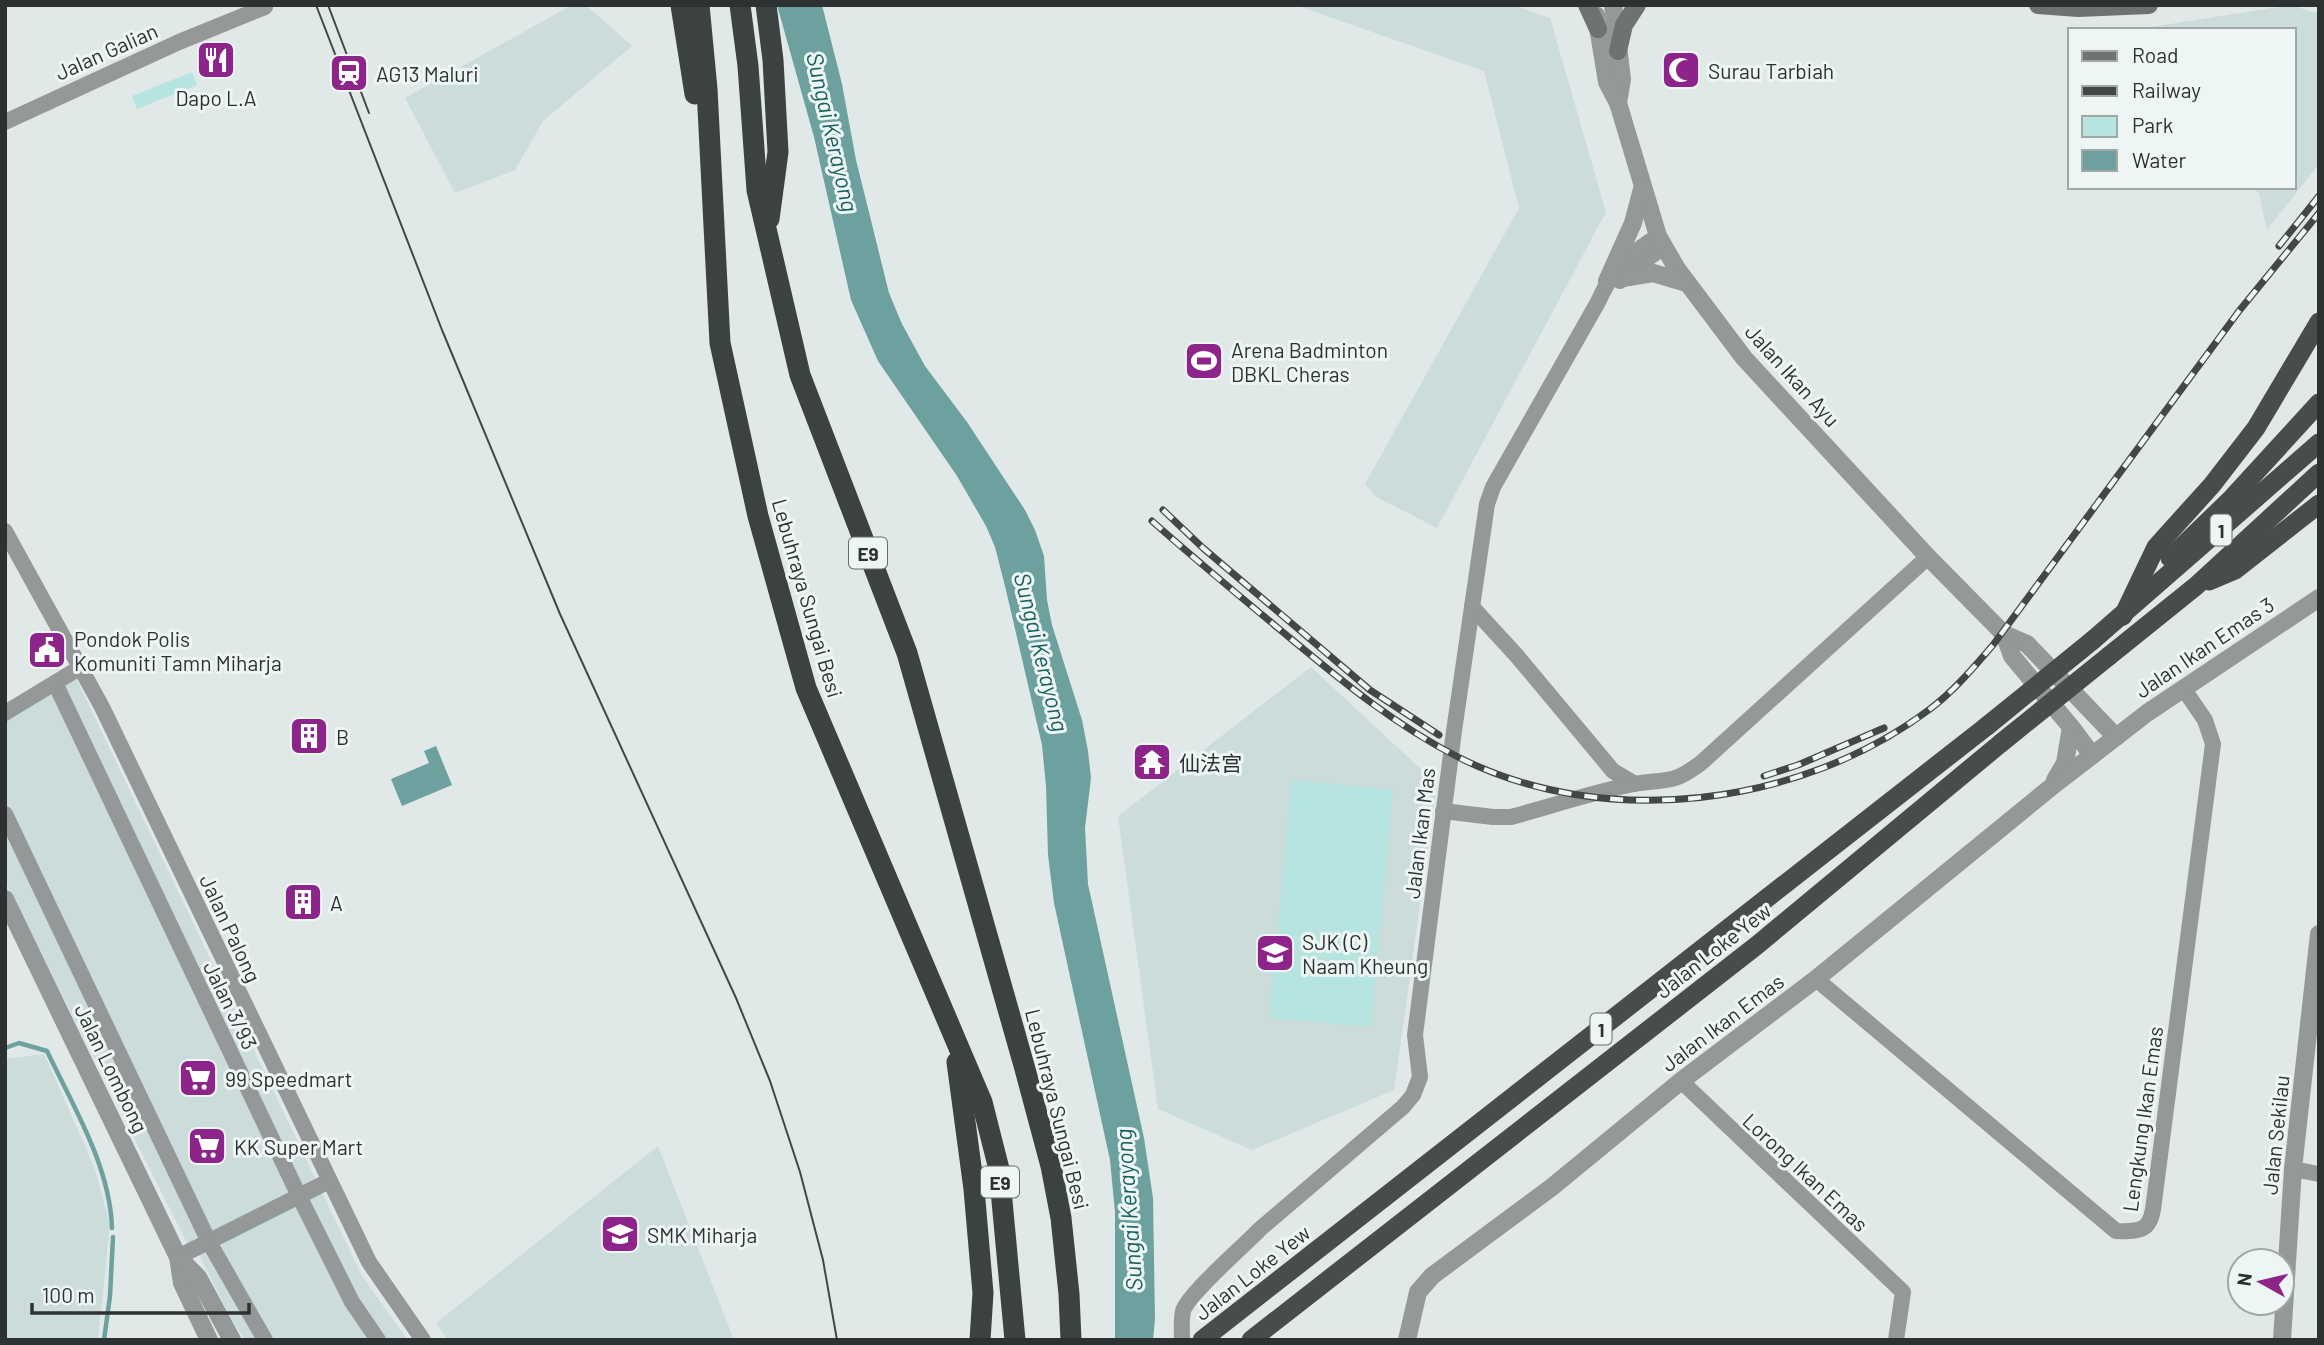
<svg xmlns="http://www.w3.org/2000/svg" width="2324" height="1345" font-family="Barlow,'Noto Sans SC',sans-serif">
  <rect width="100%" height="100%" fill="#e1e8e8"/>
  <g fill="#ccdcdb">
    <polygon points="572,5 586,5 632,46 543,121 515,170 455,193 405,98"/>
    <polygon points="1295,5 1513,5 1550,18 1606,212 1437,528 1376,497 1365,484 1519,208 1484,71"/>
    <polygon points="2291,5 2319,14 2319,164 2267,230 2259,194 2253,187 2294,187 2294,30 2132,30"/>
    <polygon points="1311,667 1437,784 1394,1090 1252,1150 1158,1109 1118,816"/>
    <polygon points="76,678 362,1276 408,1340 245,1340 231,1319 193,1243 188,1245 5,881 5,721"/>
    <polygon points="44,1054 94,1166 110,1225 98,1340 5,1340 5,1059"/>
    <polygon points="658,1146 734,1340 448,1340 436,1323"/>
  </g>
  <g fill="#b5e4e1">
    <polygon points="192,72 197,85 137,109 132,96"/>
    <polygon points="1292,780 1393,790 1371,1027 1269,1018"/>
  </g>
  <g fill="#6da19f">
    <polygon points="777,5 822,5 842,84 856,160 889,293 902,324 925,366 967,422 1025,510 1035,530 1044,556 1047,600 1052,625 1082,720 1088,751 1091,778 1085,828 1088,884 1144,1138 1153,1198 1155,1319 1153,1340 1115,1340 1115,1212 1110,1160 1054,903 1048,855 1046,786 1042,745 1005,586 995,547 986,526 957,476 878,361 851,300 814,137"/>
    <polygon points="436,746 452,785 402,806 391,779 429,763 424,751"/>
  </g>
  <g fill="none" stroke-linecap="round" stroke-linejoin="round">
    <g stroke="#6da19f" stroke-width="4.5">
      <path d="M5,1048L19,1043L47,1051C73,1106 110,1166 112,1228"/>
      <polyline points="104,1340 110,1296 113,1237"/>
    </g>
    <g stroke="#959898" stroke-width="16">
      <polyline points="5,122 179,42 265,7"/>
      <polyline points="1620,281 1640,264 1664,247"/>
      <polyline points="5,531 102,707 369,1262 423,1340"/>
      <polyline points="1472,607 1517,656 1613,771 1635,784"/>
      <polyline points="55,683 299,1196 352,1302 378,1340"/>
      <polyline points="5,713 81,667"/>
      <path d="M1443,811L1493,817H1511C1552,806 1593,792 1634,784C1667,778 1670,786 1701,763L1928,557"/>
      <polyline points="5,814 209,1242 265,1340"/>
      <path d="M1816,979L2116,1231C2143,1232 2151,1230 2154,1202L2213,744L2205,720L2183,688"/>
      <polyline points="1681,1081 1903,1292 1896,1340"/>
      <polyline points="2293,1169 2319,1174"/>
      <polyline points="178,1257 329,1181"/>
      <path d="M1182,1340C1182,1331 1181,1320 1183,1311C1188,1294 1244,1246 1260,1229L1403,1107L1413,1095L1420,1077L1415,1035L1454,731L1487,504L1493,487L1598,302C1613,268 1628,255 1658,236"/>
    </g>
    <g stroke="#959898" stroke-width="18">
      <polyline points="1613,5 1622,79 1618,103"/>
      <polyline points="1596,15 1607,82 1618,103 1658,236 1677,269 1744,358 1928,557 2004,634 2027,644 2116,737"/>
      <polyline points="1623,278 1653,273 1687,283"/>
      <polyline points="1607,281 1633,223 1642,189"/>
      <polyline points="2004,634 2012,656 2071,727 2092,755"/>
      <polyline points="2055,780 2065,763 2071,727"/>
      <polyline points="5,899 178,1257 182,1283 209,1340"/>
      <polyline points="178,1257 198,1277 232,1340"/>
      <polyline points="1407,1340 1418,1292 1432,1276 1552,1187 1681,1081 1816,979 2050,788 2147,713 2319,598"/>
      <polyline points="2282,1340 2293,1169 2319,934"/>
    </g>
    <g stroke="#6e7272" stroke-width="18">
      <polyline points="1587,5 1598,29"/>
      <polyline points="2038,5 2078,8 2149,5"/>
      <polyline points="1618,51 1624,25 1637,5"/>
    </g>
    <g stroke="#484c4c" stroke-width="19">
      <polyline points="2170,558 2232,498 2319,403"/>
      <polyline points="2209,581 2235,570 2319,504"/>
      <polyline points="2123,616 2156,547 2212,485 2256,428 2319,322"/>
      <polyline points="2093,640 2319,443"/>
      <polyline points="2109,656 2196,586 2319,473"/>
      <polyline points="1202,1340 1987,726"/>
      <polyline points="1251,1340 1756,946 2001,743"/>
    </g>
    <g stroke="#3c4141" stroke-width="21">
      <polyline points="681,5 695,94"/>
      <polyline points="699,5 707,89 720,343 758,516 806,688 982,1102 999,1169 1015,1340"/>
      <polyline points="740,5 748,66 757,190 800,375 907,653 1025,1069 1051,1166 1061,1218 1069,1294 1071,1340"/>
      <polyline points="766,5 773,60 778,152 769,219"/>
      <polyline points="957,1062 974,1189 983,1293 980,1340"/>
    </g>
    <g stroke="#444747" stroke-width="2">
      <polyline points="316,5 442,330 560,614 736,998 770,1081 800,1172 823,1260 837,1340"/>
      <polyline points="328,5 369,113"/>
    </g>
    <g stroke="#444747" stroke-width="7">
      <g id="rail">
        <polyline points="2279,246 2319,196"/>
        <polyline points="1163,510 1203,548 1370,690 1439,735"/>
        <path d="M1152,521C1197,561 1243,599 1290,638C1343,682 1395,725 1458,757C1604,831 1800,807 1930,709C1954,691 1973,668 1993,645L2239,311L2319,213"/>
        <polyline points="1764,776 1798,765 1884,728"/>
      </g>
    </g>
    <use href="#rail" stroke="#eef5f5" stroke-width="4.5" stroke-dasharray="13" stroke-linecap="butt"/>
    <g stroke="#484c4c" stroke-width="19">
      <polyline points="1987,726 2093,640"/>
      <polyline points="2001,743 2109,656"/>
    </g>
  </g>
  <defs>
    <g id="restaurant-square" transform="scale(2.0125)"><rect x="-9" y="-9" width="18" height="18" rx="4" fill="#8d2489" stroke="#eef5f5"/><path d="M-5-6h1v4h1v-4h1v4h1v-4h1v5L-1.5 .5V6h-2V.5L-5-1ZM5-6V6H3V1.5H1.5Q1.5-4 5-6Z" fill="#fff"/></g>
    <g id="mosque-square" transform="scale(2.0125)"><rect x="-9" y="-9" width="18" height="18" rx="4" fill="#8d2489" stroke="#eef5f5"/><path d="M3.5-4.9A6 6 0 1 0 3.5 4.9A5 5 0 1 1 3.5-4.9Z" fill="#fff"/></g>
    <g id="station-square" transform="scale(2.0125)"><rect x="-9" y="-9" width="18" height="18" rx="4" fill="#8d2489" stroke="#eef5f5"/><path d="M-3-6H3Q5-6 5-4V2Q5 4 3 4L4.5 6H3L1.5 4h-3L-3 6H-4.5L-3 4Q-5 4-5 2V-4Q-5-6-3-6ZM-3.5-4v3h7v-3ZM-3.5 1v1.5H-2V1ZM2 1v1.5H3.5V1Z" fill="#fff"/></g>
    <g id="stadium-square" transform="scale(2.0125)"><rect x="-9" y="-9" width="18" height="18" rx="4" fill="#8d2489" stroke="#eef5f5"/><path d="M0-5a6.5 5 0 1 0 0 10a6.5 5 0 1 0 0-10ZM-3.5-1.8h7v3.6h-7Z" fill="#fff"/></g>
    <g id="civic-square" transform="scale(2.0125)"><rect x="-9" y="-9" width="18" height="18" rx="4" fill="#8d2489" stroke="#eef5f5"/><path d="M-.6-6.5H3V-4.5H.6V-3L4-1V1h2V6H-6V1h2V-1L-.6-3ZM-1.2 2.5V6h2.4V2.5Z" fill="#fff"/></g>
    <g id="building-square" transform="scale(2.0125)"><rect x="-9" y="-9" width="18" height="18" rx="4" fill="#8d2489" stroke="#eef5f5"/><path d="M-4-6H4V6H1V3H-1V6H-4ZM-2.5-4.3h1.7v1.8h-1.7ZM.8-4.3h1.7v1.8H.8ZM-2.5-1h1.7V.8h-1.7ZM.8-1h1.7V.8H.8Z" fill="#fff"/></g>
    <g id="temple-square" transform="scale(2.0125)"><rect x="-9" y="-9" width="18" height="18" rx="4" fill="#8d2489" stroke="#eef5f5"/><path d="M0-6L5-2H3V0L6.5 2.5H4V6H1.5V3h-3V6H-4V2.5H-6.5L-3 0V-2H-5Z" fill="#fff"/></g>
    <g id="school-square" transform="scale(2.0125)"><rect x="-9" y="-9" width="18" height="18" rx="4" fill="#8d2489" stroke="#eef5f5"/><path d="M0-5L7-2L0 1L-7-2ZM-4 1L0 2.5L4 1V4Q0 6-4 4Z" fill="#fff"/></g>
    <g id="supermarket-square" transform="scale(2.0125)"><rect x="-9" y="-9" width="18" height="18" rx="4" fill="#8d2489" stroke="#eef5f5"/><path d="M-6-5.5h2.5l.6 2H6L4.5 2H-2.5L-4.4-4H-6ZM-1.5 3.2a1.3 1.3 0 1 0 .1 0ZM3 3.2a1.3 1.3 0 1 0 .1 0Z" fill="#fff"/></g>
  </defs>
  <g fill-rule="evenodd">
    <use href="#restaurant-square" x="216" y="60"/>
    <use href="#mosque-square" x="1681" y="70"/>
    <use href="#station-square" x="349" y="73"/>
    <use href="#stadium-square" x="1204" y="361"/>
    <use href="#civic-square" x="47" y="650"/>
    <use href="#building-square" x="309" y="736"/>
    <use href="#temple-square" x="1152" y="762"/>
    <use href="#building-square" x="303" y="902"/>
    <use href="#school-square" x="1275" y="953"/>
    <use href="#supermarket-square" x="198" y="1078"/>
    <use href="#supermarket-square" x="207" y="1146"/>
    <use href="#school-square" x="620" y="1234"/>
  </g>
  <g text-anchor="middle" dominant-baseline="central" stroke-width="6" stroke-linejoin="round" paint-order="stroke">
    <g fill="#eef5f5" stroke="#686c6c" stroke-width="2">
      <rect x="2210.5" y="514.5" width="21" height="31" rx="5"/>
      <rect x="849" y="537.5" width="38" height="31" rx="5"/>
      <rect x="1590.5" y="1013.5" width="21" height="31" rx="5"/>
      <rect x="981" y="1166.5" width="38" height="31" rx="5"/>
    </g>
    <g font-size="19" font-weight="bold" fill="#2e3131">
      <text x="2221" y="530">1</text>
      <text x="868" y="553">E9</text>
      <text x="1601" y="1029">1</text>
      <text x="1000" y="1182">E9</text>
    </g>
    <g font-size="21" fill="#2e3131" stroke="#eef5f5">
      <text transform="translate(106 51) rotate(-24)">Jalan Galian</text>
      <text transform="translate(1793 375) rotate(48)">Jalan Ikan Ayu</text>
      <text transform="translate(808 598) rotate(74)">Lebuhraya Sungai Besi</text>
      <text transform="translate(2204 647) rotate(-34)">Jalan Ikan Emas 3</text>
      <text transform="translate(1419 833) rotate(-83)">Jalan Ikan Mas</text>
      <text transform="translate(231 928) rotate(65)">Jalan Palong</text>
      <text transform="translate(1713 950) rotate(-38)">Jalan Loke Yew</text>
      <text transform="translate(231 1005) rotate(64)">Jalan 3/93</text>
      <text transform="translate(1722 1022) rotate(-37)">Jalan Ikan Emas</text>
      <text transform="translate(112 1068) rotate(64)">Jalan Lombong</text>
      <text transform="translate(1058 1109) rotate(76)">Lebuhraya Sungai Besi</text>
      <text transform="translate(2142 1119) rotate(-82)">Lengkung Ikan Emas</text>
      <text transform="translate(2275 1135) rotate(-84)">Jalan Sekilau</text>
      <text transform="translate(1806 1172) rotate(43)">Lorong Ikan Emas</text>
      <text transform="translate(1252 1272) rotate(-38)">Jalan Loke Yew</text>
    </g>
    <g font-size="21" fill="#2e3131" stroke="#eef5f5" text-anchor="start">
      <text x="1708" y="70">Surau Tarbiah</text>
      <text x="376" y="73">AG13 Maluri</text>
      <text x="216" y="97" text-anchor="middle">Dapo L.A</text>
      <text x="1231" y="349">Arena Badminton<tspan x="1231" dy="24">DBKL Cheras</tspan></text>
      <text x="74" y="638">Pondok Polis<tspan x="74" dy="24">Komuniti Tamn Miharja</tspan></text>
      <text x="336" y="736">B</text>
      <text x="1179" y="762">仙法宫</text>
      <text x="330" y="902">A</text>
      <text x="1302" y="941">SJK (C)<tspan x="1302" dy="24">Naam Kheung</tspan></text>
      <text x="225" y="1078">99 Speedmart</text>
      <text x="234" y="1146">KK Super Mart</text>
      <text x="647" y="1234">SMK Miharja</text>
    </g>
    <g font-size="23" font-style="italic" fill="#18605e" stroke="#eef5f5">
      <text transform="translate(833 132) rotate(77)">Sungai Kerayong</text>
      <text transform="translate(1042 652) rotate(76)">Sungai Kerayong</text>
      <text transform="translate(1128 1210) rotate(-94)">Sungai Kerayong</text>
    </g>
  </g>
  <rect width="2324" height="1345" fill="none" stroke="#2e3131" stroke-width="14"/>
  <rect x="2068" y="28" width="228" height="161" fill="#eef5f5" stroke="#a1a7a7" stroke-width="2"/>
  <rect x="2082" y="51" width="35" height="10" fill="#6e7272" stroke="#a1a7a7" stroke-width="2"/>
  <text x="2132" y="63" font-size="21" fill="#2e3131">Road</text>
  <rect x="2082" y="86" width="35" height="10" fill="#444747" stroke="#a1a7a7" stroke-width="2"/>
  <text x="2132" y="98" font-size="21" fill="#2e3131">Railway</text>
  <rect x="2082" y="116" width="35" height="21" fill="#b5e4e1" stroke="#a1a7a7" stroke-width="2"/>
  <text x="2132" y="133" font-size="21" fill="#2e3131">Park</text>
  <rect x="2082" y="150" width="35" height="21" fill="#6da19f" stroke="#a1a7a7" stroke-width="2"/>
  <text x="2132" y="168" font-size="21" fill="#2e3131">Water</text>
  <g transform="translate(2261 1282) rotate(278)"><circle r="33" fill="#eef5f5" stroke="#a1a7a7" stroke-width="2"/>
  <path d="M0-5L12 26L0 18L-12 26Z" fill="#8d2489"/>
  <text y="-10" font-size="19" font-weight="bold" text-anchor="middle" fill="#2e3131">N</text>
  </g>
  <path d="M32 1303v10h217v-10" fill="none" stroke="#2e3131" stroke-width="3.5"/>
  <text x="42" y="1303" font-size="21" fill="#2e3131" stroke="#eef5f5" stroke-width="5" paint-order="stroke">100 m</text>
</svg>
